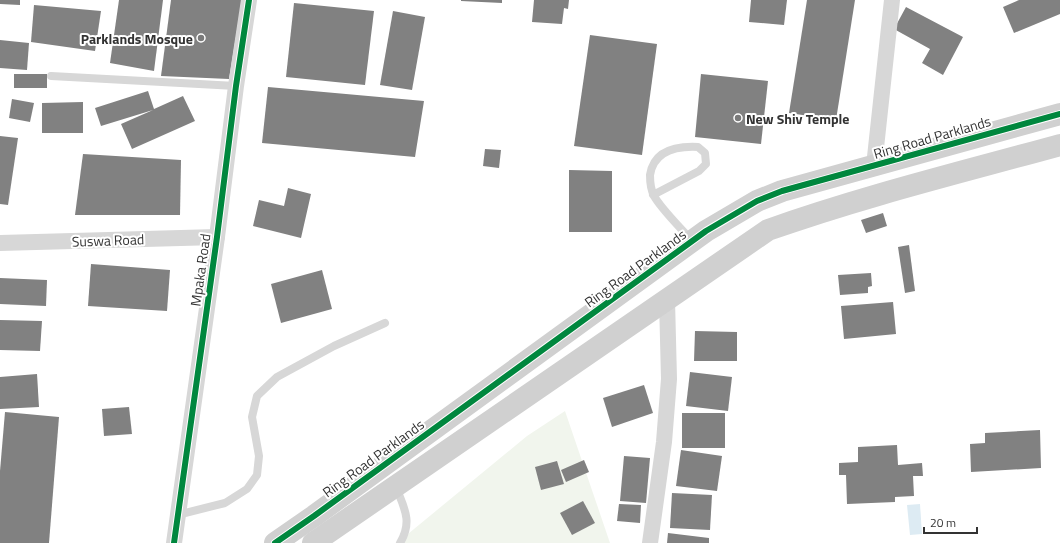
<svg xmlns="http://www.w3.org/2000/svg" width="1060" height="543" font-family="'Titillium Web',sans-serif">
  <rect width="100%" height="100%" fill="#fff"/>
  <polygon fill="#f1f5ed" points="565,411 610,543 397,543 527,436"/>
  <polygon fill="#ddebf3" points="920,504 922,534 910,535 907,505"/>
  <g fill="#818181">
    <polygon points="0,0 20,0 20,5 0,4"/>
    <polygon points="119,0 163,0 154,71 110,63"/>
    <polygon points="171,0 242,0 229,79 161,76"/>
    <polygon points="461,0 502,0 502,3 461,1"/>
    <polygon points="534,0 569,0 568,9 564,8 562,24 532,22"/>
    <polygon points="751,0 787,0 784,25 749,22"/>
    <polygon points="807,0 855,0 836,120 789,113"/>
    <polygon points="1019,0 1060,0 1060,14 1014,33 1003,7"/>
    <polygon points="294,3 374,11 365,85 286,77"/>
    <polygon points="34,5 101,11 95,51 31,42"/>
    <polygon points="906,7 963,37 943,75 922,63 930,49 894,29"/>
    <polygon points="393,11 425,17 412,90 380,85"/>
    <polygon points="590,35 657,44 642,155 574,146"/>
    <polygon points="0,40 29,43 27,70 0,68"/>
    <rect x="14" y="74" width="33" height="14"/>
    <polygon points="701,74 768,81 761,144 695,137"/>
    <polygon points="268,87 424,101 415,157 262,143"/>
    <polygon points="148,91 154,109 183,96 195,121 132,149 121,124 153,110 101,126 95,108"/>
    <polygon points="12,99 34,103 30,122 9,118"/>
    <polygon points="83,102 83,133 42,133 42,103"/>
    <polygon points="0,136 18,138 8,205 0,204"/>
    <polygon points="485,149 501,150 499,168 483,166"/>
    <polygon points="83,154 181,160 180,215 75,215"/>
    <polygon points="569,170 612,171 612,232 569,232"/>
    <polygon points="288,188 311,194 301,238 253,226 259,200 284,206"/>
    <polygon points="883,213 887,226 866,233 861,220"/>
    <polygon points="909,245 915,291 905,293 898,247"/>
    <polygon points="91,264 170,270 167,311 88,306"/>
    <polygon points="322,270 332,309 281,323 271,284"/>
    <polygon points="871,273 872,286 868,287 868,293 840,295 838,275"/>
    <polygon points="0,278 47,280 46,306 0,304"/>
    <polygon points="893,302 896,334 844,339 841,306"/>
    <polygon points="0,320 42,321 40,351 0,350"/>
    <polygon points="695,331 737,332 737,361 694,361"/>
    <polygon points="690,372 732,377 728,411 686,406"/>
    <polygon points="37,374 39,407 0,409 0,377"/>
    <polygon points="644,385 653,413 612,427 603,398"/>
    <polygon points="129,407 132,434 104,436 102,409"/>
    <polygon points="5,412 59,417 49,543 0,543 0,471"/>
    <rect x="682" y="413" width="43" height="35"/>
    <polygon points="1040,430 1041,468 971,472 970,444 985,443 985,433"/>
    <polygon points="897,445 898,465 922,463 923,476 913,476 914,496 895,497 895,502 847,504 846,475 839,475 839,463 858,462 858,447"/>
    <polygon points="681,450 722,456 717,491 676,486"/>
    <polygon points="624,456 650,458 646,503 620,501"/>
    <polygon points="584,460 589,472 566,482 561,470"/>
    <polygon points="557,461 564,484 541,490 535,467"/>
    <polygon points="672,493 712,495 710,530 670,528"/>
    <polygon points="583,501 595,523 572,535 560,513"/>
    <polygon points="619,504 641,505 640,523 617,521"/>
    <polygon points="668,533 709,538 709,543 667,543"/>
  </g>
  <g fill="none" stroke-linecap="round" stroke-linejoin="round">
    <g stroke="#d7d7d7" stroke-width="8">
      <polyline points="51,76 236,86"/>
      <path d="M653,195L699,171L706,164L705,153L698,147C677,146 654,150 650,175C650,181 651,190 654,196C662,210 681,228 692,241"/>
      <path d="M396,487C404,508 413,521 400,543"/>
      <polyline points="177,515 225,503 247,489 257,475 259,456 252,417 257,396 277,377 334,346 385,323"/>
    </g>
    <g stroke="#d7d7d7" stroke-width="16">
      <polyline points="874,166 892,0"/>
      <polyline points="0,243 217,237"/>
      <polyline points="174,543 217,237 236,86 249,0"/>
      <polyline points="650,543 664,442 669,379 667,300"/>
    </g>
    <g stroke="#d0d0d0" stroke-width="22">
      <polyline points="275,543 314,516 706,231 757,201 782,191 1060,114"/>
      <path d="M313,543L768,230C864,196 962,172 1060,145"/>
    </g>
    <g stroke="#fff" stroke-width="8">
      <g id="cycleway">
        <polyline points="174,543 217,237 236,86 249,0"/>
        <polyline points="275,543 314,516 706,231 757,201 782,191 1060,114"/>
      </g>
    </g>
    <use href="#cycleway" stroke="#00873e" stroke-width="6"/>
  </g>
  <g fill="#7a7a7a" stroke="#fff" stroke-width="1.5">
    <circle cx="201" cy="38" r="4"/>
    <circle cx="738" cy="118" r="4"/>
  </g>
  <g text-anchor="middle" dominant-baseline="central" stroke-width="4" stroke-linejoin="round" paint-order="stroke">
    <g font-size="14" font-weight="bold" fill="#333" stroke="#fff" text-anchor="end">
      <text x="193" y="38">Parklands Mosque</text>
      <text x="746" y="118" text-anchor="start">New Shiv Temple</text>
    </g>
    <g font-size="14" fill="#333" stroke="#fff">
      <text transform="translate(932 137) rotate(-16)">Ring Road Parklands</text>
      <text transform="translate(108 240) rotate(-2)">Suswa Road</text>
      <text transform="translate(635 268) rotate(-36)">Ring Road Parklands</text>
      <text transform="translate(200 270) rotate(-82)">Mpaka Road</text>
      <text transform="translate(373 458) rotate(-36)">Ring Road Parklands</text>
    </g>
  </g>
  <path d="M924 527v6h53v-6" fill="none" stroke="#333333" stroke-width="2"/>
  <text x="930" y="527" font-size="12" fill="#333333" stroke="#ffffff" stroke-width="3" paint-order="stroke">20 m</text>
</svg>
